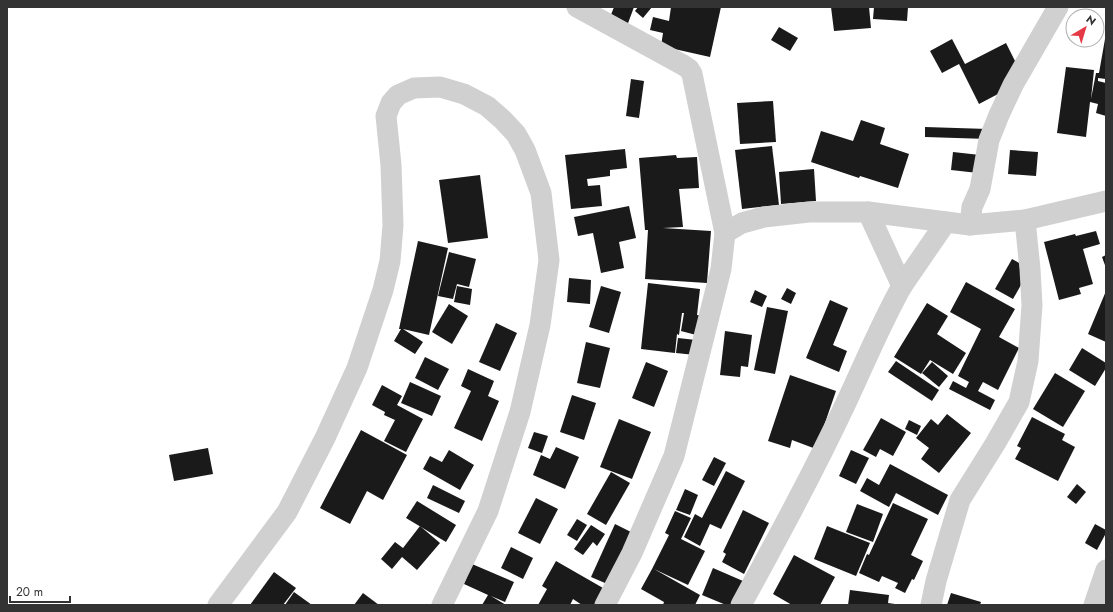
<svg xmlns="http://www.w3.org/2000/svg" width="1113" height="612" font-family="Jost,sans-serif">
  <rect width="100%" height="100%" fill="#fff"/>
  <g fill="#1a1a1a">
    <polygon points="614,7 634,7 627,26 609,20"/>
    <polygon points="638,7 652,7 643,18 635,11"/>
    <polygon points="671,7 721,7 710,57 661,46 663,33 650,30 653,17 669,21"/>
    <polygon points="831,7 869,7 871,28 834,31"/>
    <polygon points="874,7 908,7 907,21 873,19"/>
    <polygon points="779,27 798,38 790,51 771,40"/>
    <polygon points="952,39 965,64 1006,43 1019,69 1017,84 979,104 959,64 942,73 930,51"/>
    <polygon points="1105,39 1106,79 1098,78 1098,81 1106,83 1106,116 1096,113 1098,104 1090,102 1086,137 1057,133 1066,67 1094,70 1091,99 1096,73 1099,73"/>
    <polygon points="631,79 644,81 639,118 626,116"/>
    <polygon points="773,101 776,142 740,144 737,103"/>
    <polygon points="861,120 885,128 880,144 909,154 898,188 860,176 859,178 811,162 821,131 853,141"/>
    <polygon points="925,127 988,129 988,139 925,137"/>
    <polygon points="772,146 779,205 742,209 735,150"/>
    <polygon points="625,149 627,168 610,170 610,176 587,179 588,186 600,185 602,206 571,209 565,155"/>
    <polygon points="1010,150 1038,152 1036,176 1008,174"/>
    <polygon points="953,152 980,155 978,173 951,170"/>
    <polygon points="676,155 677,158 697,157 699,188 679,189 683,227 663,228 711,231 707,283 645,279 648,230 645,230 639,158"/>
    <polygon points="814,169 816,201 781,204 779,172"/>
    <polygon points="480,175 488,238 448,243 439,180"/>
    <polygon points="629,206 636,238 619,242 624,268 601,273 593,233 578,236 574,217"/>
    <polygon points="1096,231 1100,244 1083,249 1093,284 1079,288 1081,294 1059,300 1044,242 1075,234 1076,236"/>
    <polygon points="418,241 448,248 429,335 403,329 423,342 415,354 394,341 401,329 399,329"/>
    <polygon points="449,252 476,259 469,287 457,284 453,299 438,296"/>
    <polygon points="1106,255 1106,268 1102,257"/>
    <polygon points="1012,259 1030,269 1013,299 995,289"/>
    <polygon points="569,278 591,280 590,304 567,302"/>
    <polygon points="966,282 1015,309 999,337 1019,348 998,390 983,382 978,391 995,400 990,410 949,389 953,381 966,388 969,382 958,376 981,329 950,312"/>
    <polygon points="648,283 700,289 697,315 704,316 700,336 681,331 684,313 682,313 679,335 677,334 675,353 641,349"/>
    <polygon points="457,286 472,289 470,305 454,302"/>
    <polygon points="601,286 621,292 609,333 589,327"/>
    <polygon points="787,288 796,293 791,304 781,299"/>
    <polygon points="755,290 767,296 762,307 750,302"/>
    <polygon points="1106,291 1106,342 1088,334"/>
    <polygon points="830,300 848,308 833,345 847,351 839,372 806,358"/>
    <polygon points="927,303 948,316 937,334 966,353 953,374 930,360 921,374 894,357"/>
    <polygon points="449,304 468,316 452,344 432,332"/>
    <polygon points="767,307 788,311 775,374 754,370"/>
    <polygon points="496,323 517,333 500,371 479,362"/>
    <polygon points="725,331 752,335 748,367 741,366 740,377 720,375"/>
    <polygon points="678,338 696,340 695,355 676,353"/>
    <polygon points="586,342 610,348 600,388 577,383"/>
    <polygon points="1082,348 1106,363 1106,368 1095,386 1069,370"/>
    <polygon points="425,357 449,369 438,390 415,378"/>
    <polygon points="896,361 939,390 932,401 888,372"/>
    <polygon points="646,362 668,371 654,407 632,398"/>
    <polygon points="932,362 948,376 939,387 922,373"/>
    <polygon points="468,369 494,381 488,396 499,401 482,441 454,428 471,391 461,386"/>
    <polygon points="1055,373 1085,391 1063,427 1033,409"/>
    <polygon points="790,375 836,391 816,449 792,440 790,448 768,441"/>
    <polygon points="410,382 441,396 432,416 401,403"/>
    <polygon points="382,385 402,396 397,405 423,419 406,452 384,441 395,420 384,415 385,412 372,405"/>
    <polygon points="572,395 596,403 584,440 560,432"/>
    <polygon points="947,414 971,433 939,473 921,459 929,448 916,438 931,419 938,425"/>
    <polygon points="1032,417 1065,434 1062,440 1075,447 1058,481 1015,459 1021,448 1017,446"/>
    <polygon points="881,418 906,432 893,456 880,449 876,457 863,450"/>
    <polygon points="619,419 651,432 632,479 600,467"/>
    <polygon points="909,420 921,426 917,435 905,429"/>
    <polygon points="361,430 407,455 383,500 367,491 350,524 320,508"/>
    <polygon points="534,432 548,436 542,453 528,448"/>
    <polygon points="556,447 579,457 565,489 533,475 541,455 550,459"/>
    <polygon points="208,448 213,474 174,481 169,455"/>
    <polygon points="449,450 474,465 460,490 423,469 430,456 442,462"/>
    <polygon points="851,450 869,458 856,484 839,476"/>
    <polygon points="714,457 726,463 714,486 702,480"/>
    <polygon points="890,464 948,495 938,515 896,493 889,507 860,491 867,478 879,485"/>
    <polygon points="726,471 745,481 721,529 710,524 700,546 684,537 695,514 702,518"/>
    <polygon points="611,472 630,483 606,525 587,514"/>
    <polygon points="1077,484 1086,492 1076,504 1067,497"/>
    <polygon points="433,485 465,501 459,513 427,498"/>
    <polygon points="685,489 698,495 690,515 676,510"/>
    <polygon points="536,498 558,509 540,544 518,533"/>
    <polygon points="417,501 456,525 446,542 406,518"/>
    <polygon points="893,503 928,519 911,555 923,561 914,580 912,579 905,593 895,588 898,583 882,576 879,582 859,573 867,554 869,555"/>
    <polygon points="857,504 883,514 873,542 846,532"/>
    <polygon points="743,510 769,523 744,574 722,562 726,554 723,552"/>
    <polygon points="675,511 691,518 681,539 705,551 688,585 654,569 700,595 695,605 676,605 673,604 672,605 663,605 664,602 641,589 652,569 669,535 665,533"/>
    <polygon points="577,519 587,525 577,541 567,535"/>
    <polygon points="615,524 635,534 612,586 591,577"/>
    <polygon points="1095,524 1106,530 1106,533 1097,550 1085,543"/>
    <polygon points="591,525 605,534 597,546 593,542 583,555 574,549"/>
    <polygon points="420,526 440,543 417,570 402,557 392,569 381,559 395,542 403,548"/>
    <polygon points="827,526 870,543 856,576 814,559"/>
    <polygon points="511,547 533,558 523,579 501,568"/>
    <polygon points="794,555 835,577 820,605 792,605 773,594"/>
    <polygon points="556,561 610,592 602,605 582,605 573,599 570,605 538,605 547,589 542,586"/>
    <polygon points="472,564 514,582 505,602 491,596 506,605 482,605 488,595 464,584"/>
    <polygon points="713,568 743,581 733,605 726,605 702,595"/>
    <polygon points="274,572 296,588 283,605 250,605"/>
    <polygon points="850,590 889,595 888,603 895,604 895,605 848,605"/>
    <polygon points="294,592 312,605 285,605"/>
    <polygon points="363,593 379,605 354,605"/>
    <polygon points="951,593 981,602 980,605 947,605"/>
  </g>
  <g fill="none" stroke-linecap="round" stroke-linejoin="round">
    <g stroke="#d0d0d0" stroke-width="21">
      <polyline points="577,7 683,65 689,69 692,74 725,233"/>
      <polyline points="868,212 902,286 946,222"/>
      <polyline points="970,225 972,207 980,189 989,140 999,115 1013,85 1058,7"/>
      <polyline points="218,605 287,512 325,438 357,368 383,290 390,261 393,225 391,165 386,116 391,103 398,95 414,88 440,87 464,94 487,106 503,120 516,134 525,150 541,193 549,260 540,325 520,412 488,511 442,605"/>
      <polyline points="605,605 632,553 674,456 721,269 725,233 742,223 764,217 809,212 868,212 970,225 1025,220 1106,201"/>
      <path d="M741,605C777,539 813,473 845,405C864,365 880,325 902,286"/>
      <polyline points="931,605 936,581 960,500 995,444 1019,402 1028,361 1032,305 1030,269 1025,220"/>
      <polyline points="1094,605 1106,570"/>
    </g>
  </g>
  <rect width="1113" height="612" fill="none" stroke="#333333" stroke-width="16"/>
  <g transform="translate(1085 28) rotate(38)"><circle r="19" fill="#ffffff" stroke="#adadad"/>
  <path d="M0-3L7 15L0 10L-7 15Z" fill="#e63946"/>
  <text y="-6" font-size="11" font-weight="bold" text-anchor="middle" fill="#333333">N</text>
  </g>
  <path d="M10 596v6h60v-6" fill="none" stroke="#333333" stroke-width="2"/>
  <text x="16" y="596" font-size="12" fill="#333333" stroke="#ffffff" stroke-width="3" paint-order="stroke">20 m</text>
</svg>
